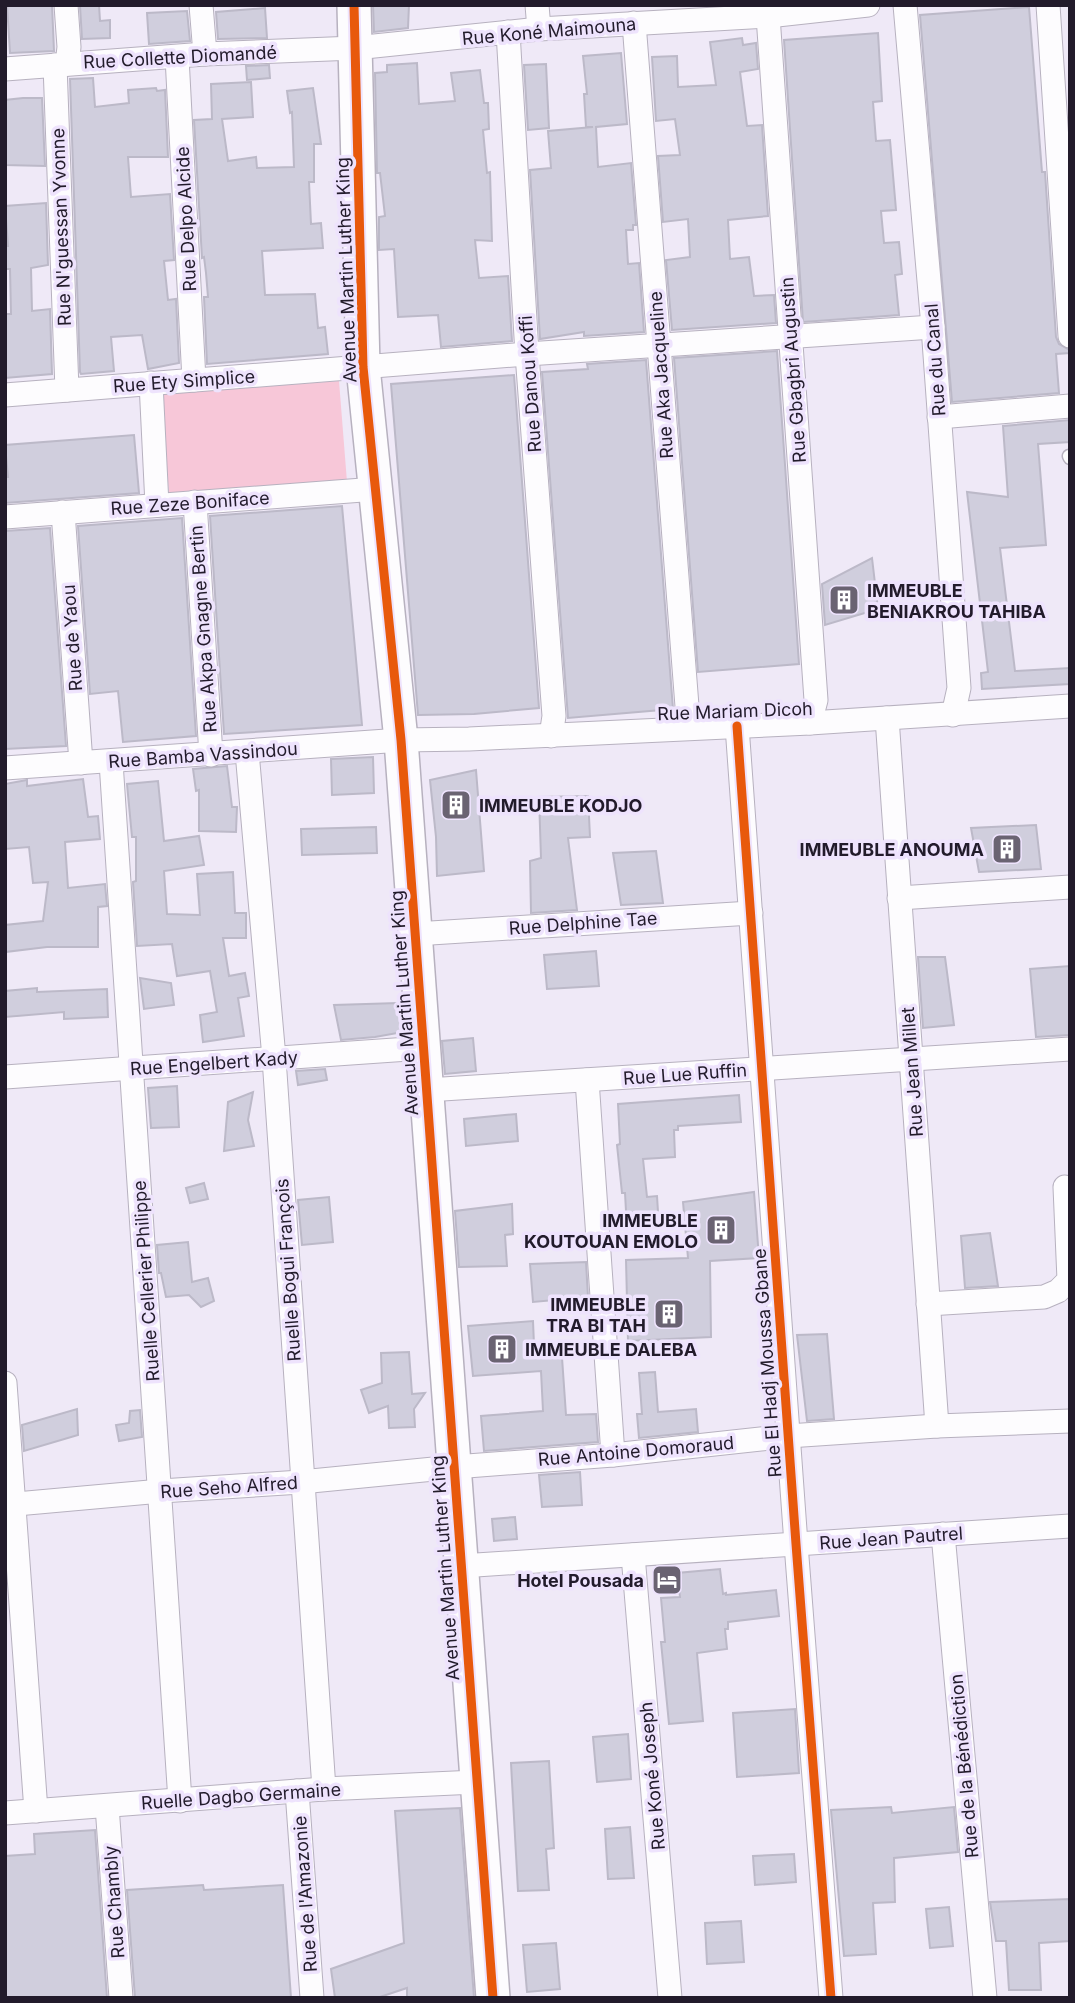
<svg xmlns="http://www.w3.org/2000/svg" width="1075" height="2003" font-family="Inter,sans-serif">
  <rect width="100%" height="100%" fill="#efe9f7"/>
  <polygon fill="#f7c7d8" points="339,381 347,482 169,494 161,394"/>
  <g fill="#d0cedd" stroke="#bcb9c8" stroke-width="2">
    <polygon points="7,5 52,5 54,51 10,53"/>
    <polygon points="99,5 100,21 110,20 110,38 82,39 80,6"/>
    <polygon points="373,5 409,5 408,28 374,32"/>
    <polygon points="1029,7 1042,172 1045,172 1056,337 1059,344 1070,350 1070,353 1056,354 1059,393 952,402 920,15"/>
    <polygon points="265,8 267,38 218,39 216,12"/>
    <polygon points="187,11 190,41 149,44 147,13"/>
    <polygon points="878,33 882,101 873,102 876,141 890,140 896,210 881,211 884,243 899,242 902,274 895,275 899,315 803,322 784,40"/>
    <polygon points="742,38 743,45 756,43 758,69 740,72 747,126 762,125 768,216 728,220 730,259 749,257 754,296 774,295 776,323 672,330 666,260 690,257 688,219 663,222 658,156 680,155 675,119 656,121 652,57 677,56 678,87 716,85 710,42"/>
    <polygon points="621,53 627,124 596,127 598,167 631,163 636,225 633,225 633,230 626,230 628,264 639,263 644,332 584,336 584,332 540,339 530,170 551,168 548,131 593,127 586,127 584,94 587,94 583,56"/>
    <polygon points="417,63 419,104 455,101 451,73 480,70 484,103 488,103 489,129 483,130 487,173 490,172 492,241 475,240 479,278 508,276 512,341 441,347 438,315 398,317 394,249 379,250 379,217 385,216 380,173 377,173 375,73 387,72 387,65"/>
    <polygon points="546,64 549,128 528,130 524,65"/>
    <polygon points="269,65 270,78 247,80 246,66"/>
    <polygon points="93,78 95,107 129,103 128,90 156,88 157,91 165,90 168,157 128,157 131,197 170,194 174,260 164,261 168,300 176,299 179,363 148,369 142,335 111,337 114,371 81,374 80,372 70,79"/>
    <polygon points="251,82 253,117 222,119 228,161 256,157 257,168 294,167 292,112 290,113 287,91 313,88 321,144 314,144 314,182 309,182 311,224 321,223 323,248 262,251 265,295 315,294 318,328 325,327 328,354 207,364 204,297 208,297 206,273 204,257 202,258 194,120 212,119 211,84"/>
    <polygon points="23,98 42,98 45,166 5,165 5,100"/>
    <polygon points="46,203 48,265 31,268 32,311 50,309 52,374 5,378 5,314 11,314 10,269 6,269 5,256 5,246 8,246 5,206"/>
    <polygon points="777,351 799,664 698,672 674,358"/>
    <polygon points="646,360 673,709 568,718 542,372 588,369 587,364"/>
    <polygon points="514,375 539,708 474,714 418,715 391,384"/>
    <polygon points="1070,420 1070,442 1038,444 1046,545 1000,548 1015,671 1070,668 1070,684 982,689 981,673 988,672 967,492 1008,497 1003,426"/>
    <polygon points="134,435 139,493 5,503 5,477 8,477 5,445"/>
    <polygon points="342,506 362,725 224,734 210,516"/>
    <polygon points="182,518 196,736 123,742 118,691 90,694 78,526"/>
    <polygon points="50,528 66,746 5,749 5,531"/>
    <polygon points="872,558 878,609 825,625 822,584"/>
    <polygon points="373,757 374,793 332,795 331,759"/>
    <polygon points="227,766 232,807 237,807 236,832 199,831 199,790 196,791 193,769"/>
    <polygon points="476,770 484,871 437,876 436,837 430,780"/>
    <polygon points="83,779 88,817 98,816 100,839 65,842 68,888 105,884 107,906 98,907 98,947 47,947 5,952 5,925 43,921 48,882 33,883 29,847 5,849 5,784 27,780 27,786"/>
    <polygon points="158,781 164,841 199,836 204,865 164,871 167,914 200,915 197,874 233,872 235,913 246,913 246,938 223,938 229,976 245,973 249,996 238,998 244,1036 203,1042 200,1015 217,1012 210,971 177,976 172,944 137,946 133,882 136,881 136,837 132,837 127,784"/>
    <polygon points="588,796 590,837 568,838 577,910 531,913 530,861 541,858 539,797"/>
    <polygon points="1036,825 1041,869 979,872 971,828"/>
    <polygon points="376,827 377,853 302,855 301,829"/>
    <polygon points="656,851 663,903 621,905 613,853"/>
    <polygon points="596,951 599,986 547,989 544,955"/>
    <polygon points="918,957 945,957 954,1025 923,1028"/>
    <polygon points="1070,966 1070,1035 1036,1037 1030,969"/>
    <polygon points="140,978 171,983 174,1005 144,1009"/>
    <polygon points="37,988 37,992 107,989 108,1017 64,1019 64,1012 5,1017 5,991"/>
    <polygon points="398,1003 403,1032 375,1037 341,1040 334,1005"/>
    <polygon points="473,1038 476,1071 445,1074 442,1041"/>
    <polygon points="325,1069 327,1080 298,1085 296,1071"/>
    <polygon points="177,1086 179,1127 151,1128 148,1088"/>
    <polygon points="253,1092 248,1120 254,1146 224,1151 228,1102"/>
    <polygon points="739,1095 741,1122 678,1126 678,1130 674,1130 675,1157 643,1159 647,1197 657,1196 658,1212 643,1213 644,1228 627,1229 625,1193 622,1193 617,1145 620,1144 618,1104"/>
    <polygon points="516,1114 518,1141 466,1146 464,1119"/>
    <polygon points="204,1183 208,1199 190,1203 186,1188"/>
    <polygon points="754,1192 759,1258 710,1261 711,1337 628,1341 626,1260 688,1258 683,1202"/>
    <polygon points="329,1197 333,1242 302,1245 298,1200"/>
    <polygon points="512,1204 513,1234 505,1235 507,1266 459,1267 455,1211"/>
    <polygon points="990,1233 998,1286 965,1288 961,1236"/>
    <polygon points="188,1242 192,1282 208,1278 214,1301 201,1307 189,1295 166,1297 161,1273 159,1273 157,1245"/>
    <polygon points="586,1262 588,1297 533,1302 530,1264"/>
    <polygon points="533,1321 534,1345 561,1343 566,1415 596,1414 598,1442 484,1451 481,1416 543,1411 541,1371 473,1376 468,1326"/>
    <polygon points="827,1334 834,1419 807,1421 797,1335"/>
    <polygon points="409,1352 412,1394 425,1393 414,1409 415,1427 389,1428 388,1406 369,1413 361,1390 382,1383 381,1353"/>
    <polygon points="655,1372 658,1412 696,1409 698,1432 639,1438 637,1414 642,1414 639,1373"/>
    <polygon points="77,1409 78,1435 24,1451 22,1425"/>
    <polygon points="140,1410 142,1437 119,1441 116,1425 129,1423 130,1411"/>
    <polygon points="580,1472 582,1505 542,1507 539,1475"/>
    <polygon points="515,1517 517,1539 494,1541 492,1519"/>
    <polygon points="720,1569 723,1594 726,1593 726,1595 776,1590 779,1616 728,1622 728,1629 725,1629 727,1649 697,1653 703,1721 669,1724 661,1642 665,1642 661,1598 680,1597 677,1573"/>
    <polygon points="795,1709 799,1773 737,1777 733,1713"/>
    <polygon points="628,1734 631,1779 597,1782 593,1737"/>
    <polygon points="549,1761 554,1848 546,1849 549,1890 518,1891 511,1763"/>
    <polygon points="891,1807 892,1813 954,1807 958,1852 894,1858 895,1902 873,1903 876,1954 844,1956 831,1810"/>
    <polygon points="460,1808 474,1998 407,1998 407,1988 377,1998 335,1998 331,1969 404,1943 395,1811"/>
    <polygon points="630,1827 634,1878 608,1879 605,1829"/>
    <polygon points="95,1830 107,1998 5,1998 5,1856 35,1854 34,1834"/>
    <polygon points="794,1854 796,1882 755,1885 753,1856"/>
    <polygon points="203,1885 204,1890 283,1885 291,1998 135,1998 127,1890"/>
    <polygon points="1070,1899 1070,1941 1039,1943 1041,1990 1009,1990 1006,1941 996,1941 990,1902"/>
    <polygon points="949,1907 953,1946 930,1948 926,1909"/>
    <polygon points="741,1921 744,1962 707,1964 705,1923"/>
    <polygon points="556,1943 560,1989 527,1992 523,1945"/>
  </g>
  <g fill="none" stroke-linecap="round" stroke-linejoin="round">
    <g stroke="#b7b1bf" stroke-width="15">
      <polyline id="lane" points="1069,456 1070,458"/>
    </g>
    <g stroke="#b7b1bf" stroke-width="25">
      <g id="street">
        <polyline points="66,5 69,47 67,64"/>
        <polyline points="201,5 205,54"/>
        <polyline points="537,5 539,29"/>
        <polyline points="905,5 933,327 959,688 953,715"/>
        <polyline points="1048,5 1070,336"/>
        <polyline points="768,16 816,700 810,723"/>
        <polyline points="634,23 687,706 685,728"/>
        <polyline points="508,32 527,354 554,716 551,736"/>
        <polyline points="177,57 194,380"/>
        <polyline points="55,65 67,390"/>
        <polyline points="5,69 205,54 355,48 539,29 768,16 868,5"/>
        <polyline points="151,383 157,505"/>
        <polyline points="5,395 527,354 933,327"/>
        <polyline points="939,417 1070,406"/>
        <polyline points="195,502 211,755"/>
        <polyline points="63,512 81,763"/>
        <polyline points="5,517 376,489"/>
        <polyline points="887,718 937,1426"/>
        <polyline points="737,726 796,1544 831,1998"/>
        <polyline points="247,752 274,1058 324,1789"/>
        <polyline points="111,762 180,1801"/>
        <polyline points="5,768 401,740 469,739 810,723 1070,706"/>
        <polyline points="899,898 1070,887"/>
        <polyline points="415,934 751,913"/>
        <polyline points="5,1077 423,1048"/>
        <polyline points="587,1080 613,1455"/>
        <polyline points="427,1090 1070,1049"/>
        <polyline points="928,1304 1044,1297 1058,1291 1069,1280 1065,1187"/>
        <polyline points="5,1383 36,1811"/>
        <polyline points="5,1505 161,1491 301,1482 454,1467 613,1455 788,1436 937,1426 1070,1421"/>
        <polyline points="943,1534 985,1998"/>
        <polyline points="633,1555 670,1998"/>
        <polyline points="461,1566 1070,1526"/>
        <polyline points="297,1791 312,1998"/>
        <polyline points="107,1806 121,1998"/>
        <polyline points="5,1813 324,1789 476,1782"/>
      </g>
    </g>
    <g stroke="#b7b1bf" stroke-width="36">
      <polyline id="secondary" points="354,5 363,367 401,740 493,1998"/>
    </g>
    <use href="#lane" stroke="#fdfcfe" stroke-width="12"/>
    <use href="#street" stroke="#fdfcfe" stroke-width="23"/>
    <use href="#secondary" stroke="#fdfcfe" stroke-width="33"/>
    <g stroke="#eee3fd" stroke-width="13">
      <g id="cycleway">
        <polyline points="354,5 363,367 401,740 493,1998"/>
        <polyline points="737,726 796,1544 831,1998"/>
      </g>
    </g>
    <use href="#cycleway" stroke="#e8590c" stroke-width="9"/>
  </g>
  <defs>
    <g id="building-square" transform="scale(1.575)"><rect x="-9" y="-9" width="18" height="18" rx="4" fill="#6a6372" stroke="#eee3fd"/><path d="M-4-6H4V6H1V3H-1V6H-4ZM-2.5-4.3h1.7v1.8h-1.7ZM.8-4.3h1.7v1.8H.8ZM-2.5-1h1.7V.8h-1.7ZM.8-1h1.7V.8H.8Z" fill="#fff"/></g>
    <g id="hotel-square" transform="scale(1.575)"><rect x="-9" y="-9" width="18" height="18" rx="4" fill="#6a6372" stroke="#eee3fd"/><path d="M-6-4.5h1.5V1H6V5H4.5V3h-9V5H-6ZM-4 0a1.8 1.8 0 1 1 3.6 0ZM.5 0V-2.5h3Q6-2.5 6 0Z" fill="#fff"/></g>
  </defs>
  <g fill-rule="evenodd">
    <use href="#building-square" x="844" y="600"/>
    <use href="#building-square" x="456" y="805"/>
    <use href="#building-square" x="1007" y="849"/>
    <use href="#building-square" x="721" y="1230"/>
    <use href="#building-square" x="669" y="1314"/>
    <use href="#building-square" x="502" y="1349"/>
    <use href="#hotel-square" x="667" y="1580"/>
  </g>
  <g text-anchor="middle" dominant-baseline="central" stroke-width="7" stroke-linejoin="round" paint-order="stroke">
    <g font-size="18" fill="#221b2b" stroke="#eee3fd">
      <text transform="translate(549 31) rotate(-5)">Rue Koné Maimouna</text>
      <text transform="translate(180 57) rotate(-3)">Rue Collette Diomandé</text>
      <text transform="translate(186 219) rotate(-93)">Rue Delpo Alcide</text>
      <text transform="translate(61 227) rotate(-92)">Rue N'guessan Yvonne</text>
      <text transform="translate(346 270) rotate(-92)">Avenue Martin Luther King</text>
      <text transform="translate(935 360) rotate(-94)">Rue du Canal</text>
      <text transform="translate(793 370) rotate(-94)">Rue Gbagbri Augustin</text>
      <text transform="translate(661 375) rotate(-94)">Rue Aka Jacqueline</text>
      <text transform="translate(184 381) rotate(-4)">Rue Ety Simplice</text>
      <text transform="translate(530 384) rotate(-94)">Rue Danou Koffi</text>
      <text transform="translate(190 503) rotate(-4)">Rue Zeze Boniface</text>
      <text transform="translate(203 629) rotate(-94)">Rue Akpa Gnagne Bertin</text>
      <text transform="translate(72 638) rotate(-94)">Rue de Yaou</text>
      <text transform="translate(735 711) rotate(-2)">Rue Mariam Dicoh</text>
      <text transform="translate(203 755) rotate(-4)">Rue Bamba Vassindou</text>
      <text transform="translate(583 923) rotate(-4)">Rue Delphine Tae</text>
      <text transform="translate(404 1003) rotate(-94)">Avenue Martin Luther King</text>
      <text transform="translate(214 1063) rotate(-4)">Rue Engelbert Kady</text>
      <text transform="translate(912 1072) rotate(-94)">Rue Jean Millet</text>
      <text transform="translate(685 1074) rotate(-4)">Rue Lue Ruffin</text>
      <text transform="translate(288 1270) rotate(-94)">Ruelle Bogui François</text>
      <text transform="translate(146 1281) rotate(-94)">Ruelle Cellerier Philippe</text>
      <text transform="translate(767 1363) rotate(-94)">Rue El Hadj Moussa Gbane</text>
      <text transform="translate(636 1451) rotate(-5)">Rue Antoine Domoraud</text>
      <text transform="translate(229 1487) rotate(-4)">Rue Seho Alfred</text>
      <text transform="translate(891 1538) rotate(-4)">Rue Jean Pautrel</text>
      <text transform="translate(445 1568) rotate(-94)">Avenue Martin Luther King</text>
      <text transform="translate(964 1766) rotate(-95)">Rue de la Bénédiction</text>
      <text transform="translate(652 1776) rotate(-95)">Rue Koné Joseph</text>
      <text transform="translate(241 1796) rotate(-4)">Ruelle Dagbo Germaine</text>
      <text transform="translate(305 1894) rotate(-94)">Rue de l'Amazonie</text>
      <text transform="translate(114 1902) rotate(-94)">Rue Chambly</text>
    </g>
    <g font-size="18" font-weight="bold" fill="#221b2b" stroke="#eee3fd" text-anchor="end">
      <text x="867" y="590" text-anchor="start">IMMEUBLE<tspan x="867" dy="21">BENIAKROU TAHIBA</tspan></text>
      <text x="479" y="805" text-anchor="start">IMMEUBLE KODJO</text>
      <text x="984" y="849">IMMEUBLE ANOUMA</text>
      <text x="698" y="1220">IMMEUBLE<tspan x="698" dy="21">KOUTOUAN EMOLO</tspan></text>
      <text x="646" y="1304">IMMEUBLE<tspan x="646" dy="21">TRA BI TAH</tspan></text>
      <text x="525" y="1349" text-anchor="start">IMMEUBLE DALEBA</text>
      <text x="644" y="1580">Hotel Pousada</text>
    </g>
  </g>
  <rect width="1075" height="2003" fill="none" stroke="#221b2b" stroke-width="14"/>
</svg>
